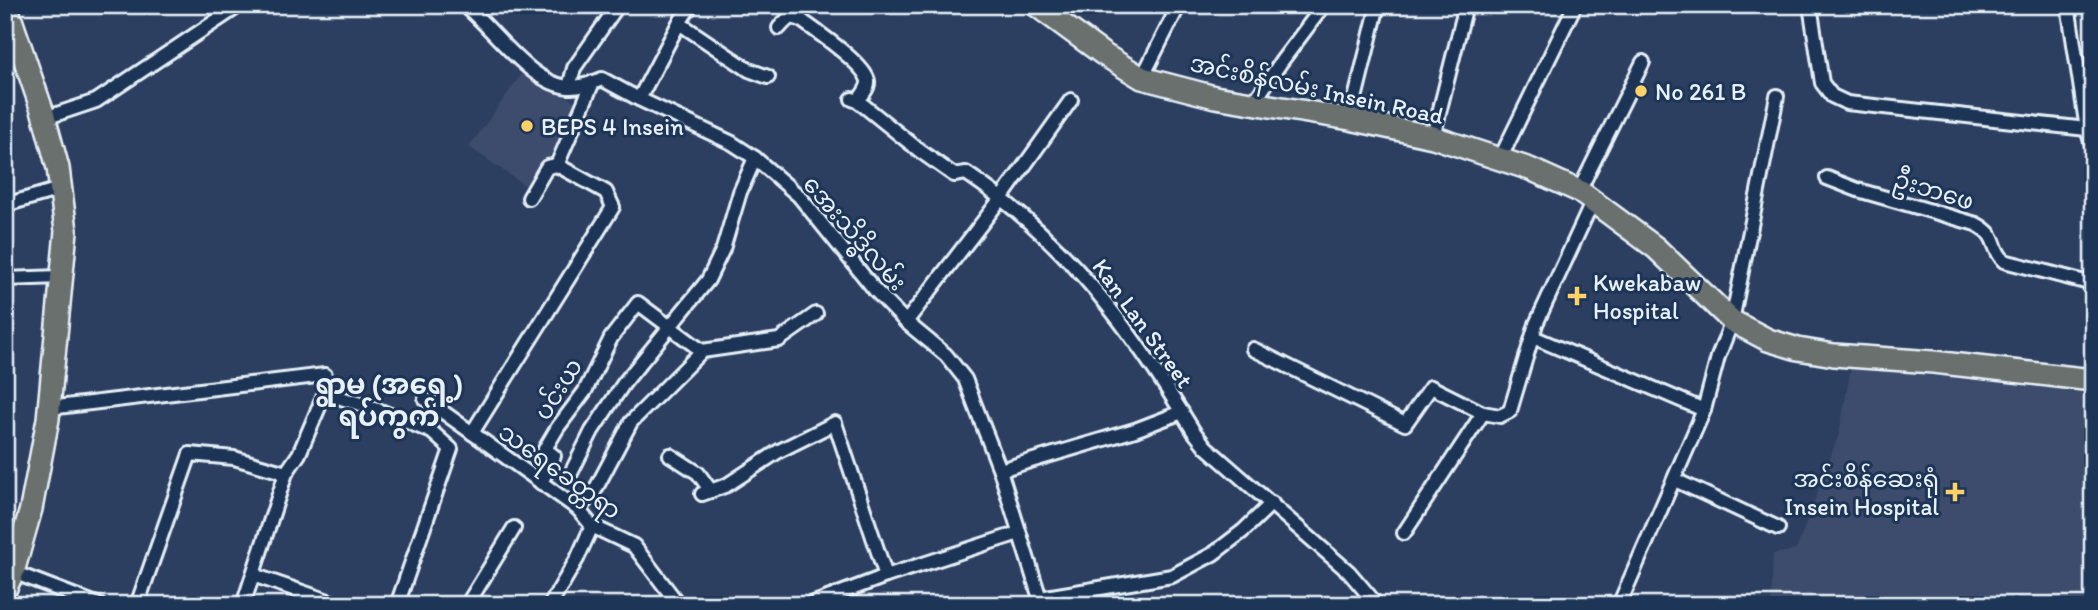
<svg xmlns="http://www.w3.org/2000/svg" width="2098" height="610" font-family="Itim,'Noto Sans Myanmar',sans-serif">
  <rect width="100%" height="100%" fill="#2c3f61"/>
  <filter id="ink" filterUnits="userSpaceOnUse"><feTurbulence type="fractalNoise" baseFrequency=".0143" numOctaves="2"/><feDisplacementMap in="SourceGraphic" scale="14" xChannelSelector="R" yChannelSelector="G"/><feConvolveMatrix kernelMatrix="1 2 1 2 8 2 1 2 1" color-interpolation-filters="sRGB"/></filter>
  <g filter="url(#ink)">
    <g fill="#3d4b6d">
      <polygon points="523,72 581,105 530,189 469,147"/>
      <polygon points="1851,367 2093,393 2093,605 1771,605 1773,554 1796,550 1839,434"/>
    </g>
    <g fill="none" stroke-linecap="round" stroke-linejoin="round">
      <g stroke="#e8f1f8" stroke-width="18">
        <g id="street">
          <path d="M464,5C493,27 532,87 571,87C581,87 593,83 602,79L639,99L732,143L755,158L799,196L875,290L906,322L946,355L965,379L1000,470L1042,605"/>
          <polyline points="1810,5 1822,83 1832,96 1847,103 2087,129"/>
          <polyline points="2068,5 2087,129 2093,148"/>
          <polyline points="679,23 749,70 768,77"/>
          <path d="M779,28C787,19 790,15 801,20C816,31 865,64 868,81C869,88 862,95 858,101"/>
          <polyline points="1142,78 1179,5"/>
          <polyline points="569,87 574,68 618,5"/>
          <polyline points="639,99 679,23 691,5"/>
          <path d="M852,99L858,101L920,151L954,175L966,173C1067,241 1132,330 1194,432L1206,447L1349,572L1377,605"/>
          <polyline points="1254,102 1281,62 1324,5"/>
          <polyline points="45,118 96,101 240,5"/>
          <polyline points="1350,119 1378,5"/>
          <polyline points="1433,137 1466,5"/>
          <polyline points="1500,159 1575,5"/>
          <path d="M1827,178L1858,190L1976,224C2000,237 1989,245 2004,261L2093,284"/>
          <polyline points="1579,191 1643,62"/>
          <polyline points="529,198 547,167 557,165"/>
          <polyline points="5,205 60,189"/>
          <polyline points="5,279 61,277"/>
          <polyline points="906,322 1002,197 1071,100"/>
          <polyline points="1533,337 1704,410"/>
          <polyline points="1253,349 1405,424 1431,387 1483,413 1500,416 1510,411 1536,324 1592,203"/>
          <polyline points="325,393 373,408 432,432 451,449 397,605"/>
          <polyline points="425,399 578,509 592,526 634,546 679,605"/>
          <polyline points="49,408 325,375 325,393 299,454 286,473 234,458 190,454 137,605"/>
          <polyline points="472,433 613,207 606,192 557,165 593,82"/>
          <polyline points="670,455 698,473 711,491"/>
          <polyline points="1000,470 1135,430 1182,412"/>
          <polyline points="571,473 592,431 624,383 708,280 723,249 740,192 755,158"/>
          <polyline points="1675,480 1778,528"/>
          <polyline points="541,483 554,456 545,449 558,427 585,391 611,338 638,303 702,351"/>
          <polyline points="702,494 727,485 779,451 835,423 886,576"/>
          <polyline points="578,509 594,492 631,422 702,351 779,340 816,314"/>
          <polyline points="1404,533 1483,413"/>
          <polyline points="13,572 99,605"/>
          <polyline points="253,575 340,605"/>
          <polyline points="1040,598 1172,576 1213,554 1243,531 1272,503"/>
          <polyline points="243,605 286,473"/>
          <polyline points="467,605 514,528"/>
          <polyline points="550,605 577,559 592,526"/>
          <polyline points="809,605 886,576 1019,533"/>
          <polyline points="1619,605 1704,410 1718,357 1732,321 1777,96"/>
        </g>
      </g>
      <g stroke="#e8f1f8" stroke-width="26">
        <g id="primary">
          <polyline points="1036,5 1103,54 1142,78 1215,97 1350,119 1433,137 1530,169 1579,191 1656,248 1732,321 1768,340 1798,349 1834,355 1933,362 2093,380"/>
          <polyline points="5,590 13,572 31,509 48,419 66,231 58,168 43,113 6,5"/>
        </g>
      </g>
      <use href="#street" stroke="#1d3557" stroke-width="12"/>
      <use href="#primary" stroke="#6a706d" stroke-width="21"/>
    </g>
  </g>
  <g fill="#ffd166" stroke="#1d3557" stroke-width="2.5">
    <circle cx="1641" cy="91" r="7"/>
    <circle cx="527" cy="126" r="7"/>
    <path d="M1573.5 285.5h7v7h7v7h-7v7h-7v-7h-7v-7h7z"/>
    <path d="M1951.5 481.5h7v7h7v7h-7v7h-7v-7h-7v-7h7z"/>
  </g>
  <g text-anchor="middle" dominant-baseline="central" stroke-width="6" stroke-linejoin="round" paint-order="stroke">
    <g font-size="24" fill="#e8f1f8" stroke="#1d3557">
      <text transform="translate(1317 89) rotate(12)">အင်းစိန်လမ်း Insein Road</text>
      <text transform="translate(1934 190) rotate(17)">ဦးဘဖေ</text>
      <text transform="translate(855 233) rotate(49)">အေးသိဒ္ဓိလမ်း</text>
      <text transform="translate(1143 323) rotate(54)">Kan Lan Street</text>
      <text transform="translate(558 389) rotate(-58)">ပင်းယ</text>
      <text transform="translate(560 471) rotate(36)">သရေခေတ္တရာ</text>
    </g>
    <g font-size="24" fill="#e8f1f8" stroke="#1d3557" text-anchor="start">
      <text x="1655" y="91">No 261 B</text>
      <text x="541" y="126">BEPS 4 Insein</text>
      <text x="1593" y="282">Kwekabaw<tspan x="1593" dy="28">Hospital</tspan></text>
      <text x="1939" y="478" text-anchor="end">အင်းစိန်ဆေးရုံ<tspan x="1939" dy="28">Insein Hospital</tspan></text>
    </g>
    <g font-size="28" font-weight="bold" fill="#e8f1f8" stroke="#1d3557">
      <text x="389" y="384">ရွာမ (အရှေ့)<tspan x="389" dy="32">ရပ်ကွက်</tspan></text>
    </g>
  </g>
  <rect width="2098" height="610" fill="none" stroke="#1d3557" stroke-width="28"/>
  <rect x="14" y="14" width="2070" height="582" fill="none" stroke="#e8f1f8" stroke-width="2.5" filter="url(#ink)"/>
</svg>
